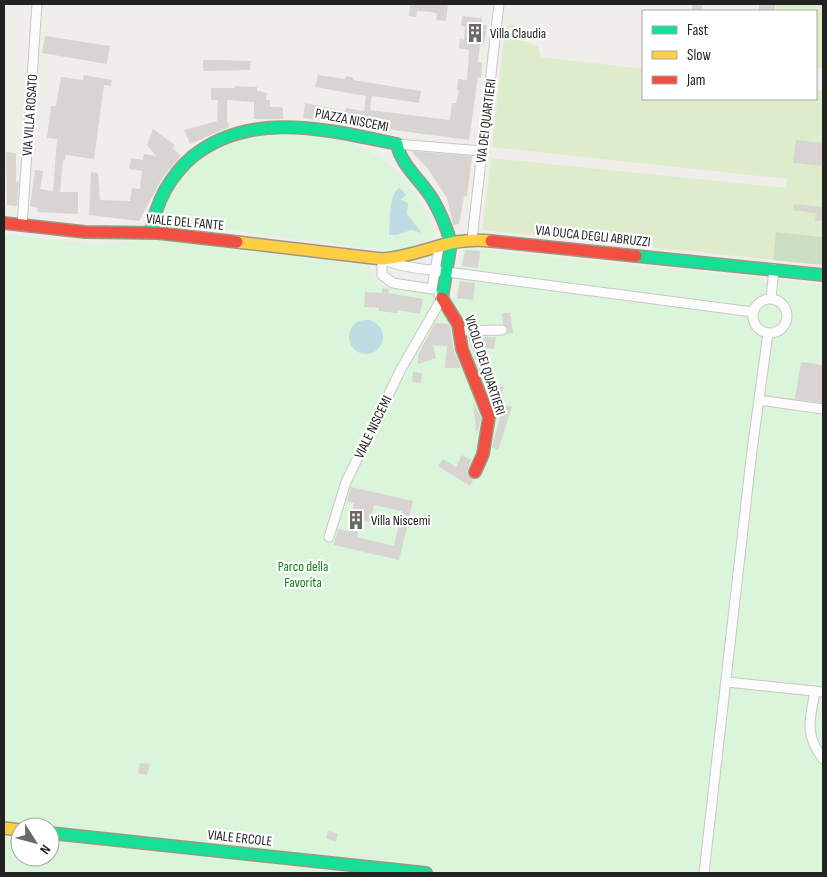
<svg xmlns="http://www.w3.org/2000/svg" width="827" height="877" font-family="'Sofia Sans Condensed',sans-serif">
  <rect width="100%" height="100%" fill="#f0eeeb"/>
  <g fill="#ddeccb">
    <polygon points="776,4 823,4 823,68 816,68 816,11 777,11"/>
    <polygon points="513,23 517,29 520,40 538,46 541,57 643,69 643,99 816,99 816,90 823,91 823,265 482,230 491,158 786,188 787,179 492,147 505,29"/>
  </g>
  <polygon fill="#cbdec1" points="776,232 823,237 823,265 773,260"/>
  <g fill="#daf5da" fill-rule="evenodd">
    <path d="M281,133C364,136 406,157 436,237L406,248L385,250L221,229L158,224C178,160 216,139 281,133Z"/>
    <path d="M4,234L99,245L151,239L369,266L374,279L381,285L455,298L464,248L763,278L765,283L779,285L783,280L823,285V873H4ZM20,827H50V857H20Z"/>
  </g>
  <g fill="#bfdbe3">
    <path d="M399,188L406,194L401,200L408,203L407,214L422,233L411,230L397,235H389C390,223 389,194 399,188Z"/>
    <circle cx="366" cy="337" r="17"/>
  </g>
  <g fill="#d7d4d2" fill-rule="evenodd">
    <polygon points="410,4 448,4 446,21 436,20 437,14 432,12 417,11 416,17 409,16"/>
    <polygon points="692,4 702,4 703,11 692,11"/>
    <rect x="759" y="4" width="16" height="7"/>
    <polygon points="462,16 482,18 482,25 487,25 484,45 480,44 478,62 482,63 481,78 478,77 469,140 303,118 305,103 345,111 346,108 364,111 366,96 315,87 318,75 345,79 346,76 354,78 353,80 421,91 419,103 372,96 370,110 450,120 452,103 456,103 459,90 457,90 458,79 467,80 469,50 459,48 460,39 464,40 465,26 461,26"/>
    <polygon points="45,36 110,46 107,64 42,53"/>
    <polygon points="203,60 222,60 251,61 250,70 203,71"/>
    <polygon points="84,75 112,80 111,86 104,85 94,159 66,155 65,160 63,160 60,192 78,192 78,214 37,212 38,208 30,206 35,170 43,171 40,189 53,191 57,139 47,138 51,106 56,106 61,77 83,80"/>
    <polygon points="235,86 257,87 257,91 267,93 266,100 270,100 270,107 281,107 283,109 283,119 254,119 254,102 227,100 227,120 229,127 190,144 184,130 217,121 218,100 211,100 211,88 235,88"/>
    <polygon points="153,129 175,145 172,148 181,156 164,175 139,221 89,215 91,172 98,173 100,200 130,201 132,188 140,189 142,171 129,169 131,158 143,160 144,154 156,156 147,145"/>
    <polygon points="796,140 823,143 823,166 793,163"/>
    <polygon points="411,151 472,156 467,197 464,196 459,224 453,225 447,198 429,170"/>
    <polygon points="6,152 16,153 16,181 19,182 17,206 7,205"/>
    <polygon points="794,204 823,207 823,221 815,221 816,213 793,210"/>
    <polygon points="465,250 480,251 478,268 462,266"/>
    <polygon points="460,281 475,283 473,300 457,298"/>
    <polygon points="382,288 389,289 388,293 423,299 420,314 398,310 397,313 379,311 379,308 364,307 365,292 382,293"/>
    <polygon points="502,313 510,313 513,333 507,334 508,329 503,324"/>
    <polygon points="435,323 449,324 450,327 454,350 461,368 445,368 447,346 433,345 436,358 418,364 418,355"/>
    <polygon points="468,337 496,337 494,349 481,347 487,374 481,376"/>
    <polygon points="801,362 823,365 823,403 795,399"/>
    <polygon points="413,372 422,373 421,383 412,382"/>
    <polygon points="495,384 504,387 499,403 512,407 498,450 492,447 501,414 496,413 486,388 494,389"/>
    <polygon points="473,402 481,418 478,431 476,431"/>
    <polygon points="462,455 471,460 467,472 473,480 470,486 438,466 443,459 456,467"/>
    <path d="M351,487L413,501L399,560L334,545L338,529L348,531L354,503L347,501ZM374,505L402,511L394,546L357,537L361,520L370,522Z"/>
    <polygon points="140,763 150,764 147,775 138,773"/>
    <polygon points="328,831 338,834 336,842 326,838"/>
  </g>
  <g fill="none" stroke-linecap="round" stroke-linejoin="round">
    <g stroke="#c9c8c7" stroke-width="11">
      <g id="street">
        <polyline points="397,144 482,151"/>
        <polyline points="22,226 37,4"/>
        <polyline points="472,239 499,4"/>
        <path d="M439,247L432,289L393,283L382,275V259C403,268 424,269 447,272L753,312"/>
        <polyline points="771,298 774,269"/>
        <circle cx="770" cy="316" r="17"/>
        <polyline points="460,331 502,330"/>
        <polyline points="759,400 823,409"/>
        <polyline points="329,537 346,482 401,369 442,298 439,295"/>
        <polyline points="727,682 823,692"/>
        <path d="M815,691C810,720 804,734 823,759"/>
        <polyline points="704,873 752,450 768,333"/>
      </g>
    </g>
    <g stroke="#999a82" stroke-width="14">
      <g id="fast">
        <path d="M151,232C156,202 169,177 192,157C251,109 329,130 397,144C401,166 422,181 433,200C440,212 447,229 451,243L442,298"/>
        <polyline points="636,256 823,275"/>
        <polyline points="50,833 426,873"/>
      </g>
    </g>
    <g stroke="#999a82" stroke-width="14">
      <g id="slow">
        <path d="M237,242L382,259C423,256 447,236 491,241"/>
        <polyline points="4,828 20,830"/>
      </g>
    </g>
    <g stroke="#999a82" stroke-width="14">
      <g id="jam">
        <polyline points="4,223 85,232 158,233 237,242"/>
        <polyline points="491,241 636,256"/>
        <polyline points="442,298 458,324 462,349 489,417 483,454 475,472"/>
      </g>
    </g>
    <use href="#street" stroke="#fdfcfc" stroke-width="9"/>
    <use href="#fast" stroke="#16e098" stroke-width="11"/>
    <use href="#slow" stroke="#ffcf43" stroke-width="11"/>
    <use href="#jam" stroke="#f24e42" stroke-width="11"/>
  </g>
  <defs>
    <g id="building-bare" transform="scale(1.5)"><path d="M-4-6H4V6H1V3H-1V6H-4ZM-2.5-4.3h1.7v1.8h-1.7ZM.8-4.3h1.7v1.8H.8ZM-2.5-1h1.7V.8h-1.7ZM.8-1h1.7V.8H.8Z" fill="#6a6968" stroke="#fff" stroke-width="2.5" paint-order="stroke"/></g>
  </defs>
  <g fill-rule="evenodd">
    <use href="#building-bare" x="475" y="33"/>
    <use href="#building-bare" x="356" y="520"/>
  </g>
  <g text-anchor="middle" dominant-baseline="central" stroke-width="4.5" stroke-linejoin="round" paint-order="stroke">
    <g font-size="14" fill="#222" stroke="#fff" text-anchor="start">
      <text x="490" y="33">Villa Claudia</text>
      <text x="371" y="520">Villa Niscemi</text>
    </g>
    <g font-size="14" fill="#222" stroke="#fff">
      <text transform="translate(30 115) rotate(-86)">VIA VILLA ROSATO</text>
      <text transform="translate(352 120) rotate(11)">PIAZZA NISCEMI</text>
      <text transform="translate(486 121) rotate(-83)">VIA DEI QUARTIERI</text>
      <text transform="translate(185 222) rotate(5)">VIALE DEL FANTE</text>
      <text transform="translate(593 236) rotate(6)">VIA DUCA DEGLI ABRUZZI</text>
      <text transform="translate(485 365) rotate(72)">VICOLO DEI QUARTIERI</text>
      <text transform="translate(373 427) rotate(-64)">VIALE NISCEMI</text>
      <text transform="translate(240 838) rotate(6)">VIALE ERCOLE</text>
    </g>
    <g font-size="14" fill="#0c8416" stroke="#fff">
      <text x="303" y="566">Parco della<tspan x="303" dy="16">Favorita</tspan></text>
    </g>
  </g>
  <rect width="827" height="877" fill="none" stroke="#222222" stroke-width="10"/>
  <rect x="642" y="10" width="175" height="90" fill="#ffffff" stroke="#a7a7a7"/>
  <rect x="652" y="26" width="25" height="8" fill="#16e098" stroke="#a7a7a7"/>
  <text x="687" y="35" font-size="15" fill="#222222">Fast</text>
  <rect x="652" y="51" width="25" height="8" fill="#ffcf43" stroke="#a7a7a7"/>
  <text x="687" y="60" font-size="15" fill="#222222">Slow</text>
  <rect x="652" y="76" width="25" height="8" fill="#f24e42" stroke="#a7a7a7"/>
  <text x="687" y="85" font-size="15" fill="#222222">Jam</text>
  <g transform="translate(35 842) rotate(126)"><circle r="24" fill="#ffffff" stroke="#a7a7a7"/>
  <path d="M0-4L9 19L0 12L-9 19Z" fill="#6a6968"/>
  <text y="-8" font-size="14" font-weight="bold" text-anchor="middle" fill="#222222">N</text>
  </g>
</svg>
